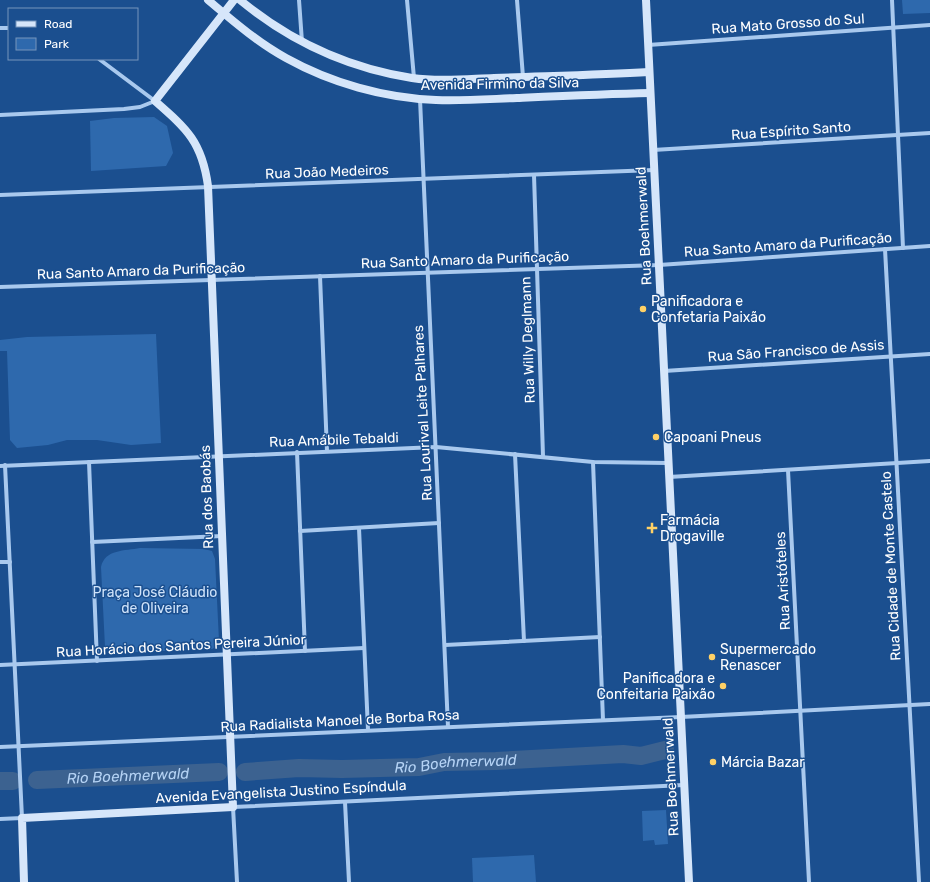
<svg xmlns="http://www.w3.org/2000/svg" width="930" height="882" font-family="Rubik,sans-serif">
  <rect width="100%" height="100%" fill="#1b4f8f"/>
  <g fill="#2e69ad">
    <polygon points="902,0 930,0 930,13 903,14"/>
    <polygon points="154,117 167,126 173,153 166,166 91,171 90,121 114,118"/>
    <polygon points="156,334 161,443 131,445 97,440 67,440 48,445 17,448 10,440 7,351 0,351 0,340 27,337"/>
    <path d="M140,548L204,549L212,551L215,559L219,641L217,646L212,649L114,653L108,650L105,647L101,567C105,549 125,551 140,548Z"/>
    <polygon points="666,810 668,844 655,845 654,840 643,841 642,811"/>
    <polygon points="534,855 536,882 473,882 472,858"/>
  </g>
  <g fill="none" stroke-linecap="round" stroke-linejoin="round">
    <g stroke="#3c6290" stroke-width="18">
      <path id="s1" d="M245,772L299,768L342,769L419,767L444,762L496,761L623,754L641,756L665,750"/>
      <path id="s2" d="M37,780L219,772"/>
      <polyline points="0,781 13,781"/>
    </g>
    <g stroke="#a9c9ee" stroke-width="4">
      <polyline points="299,0 302,42"/>
      <polyline points="407,0 414,78"/>
      <polyline points="517,0 523,77"/>
      <polyline points="892,0 903,248"/>
      <polyline points="0,28 9,28"/>
      <polyline points="648,45 930,25"/>
      <polyline points="99,59 155,101"/>
      <polyline points="420,99 448,727"/>
      <polyline points="0,115 124,109 140,107 155,101"/>
      <polyline points="653,150 930,133"/>
      <polyline points="534,175 543,456"/>
      <polyline points="0,195 654,170"/>
      <polyline points="885,249 919,882"/>
      <polyline points="320,276 327,451"/>
      <polyline points="0,287 659,265 930,246"/>
      <polyline points="664,371 930,354"/>
      <polyline points="297,452 305,651"/>
      <polyline points="515,454 524,641"/>
      <polyline points="89,462 97,661"/>
      <polyline points="593,462 603,720"/>
      <polyline points="0,466 436,447 593,462 668,463"/>
      <polyline points="788,470 809,882"/>
      <polyline points="669,477 930,461"/>
      <polyline points="359,528 368,730"/>
      <polyline points="300,531 439,523"/>
      <polyline points="92,542 222,536"/>
      <polyline points="0,562 10,562"/>
      <polyline points="445,645 600,637"/>
      <polyline points="0,665 364,648"/>
      <polyline points="0,747 681,717 930,704"/>
      <polyline points="345,802 349,882"/>
      <polyline points="0,819 22,818 5,465"/>
      <polyline points="237,882 233,807 684,785"/>
    </g>
    <g stroke="#d6e6fa" stroke-width="8">
      <path d="M208,0C233,21 257,42 286,58C331,83 384,98 436,100C463,101 490,99 517,98C562,96 606,94 650,93"/>
      <path d="M240,0C291,42 348,68 412,78C439,82 467,79 494,78C546,76 598,75 649,72"/>
      <polyline points="646,0 689,882"/>
      <path d="M24,882L22,818L233,807L208,186C202,142 187,129 155,101L234,0"/>
    </g>
  </g>
  <g fill="#ffd166" stroke="#1b4f8f" stroke-width="1.5">
    <circle cx="643" cy="309" r="4"/>
    <circle cx="656" cy="437" r="4"/>
    <path d="M650 522h4v4h4v4h-4v4h-4v-4h-4v-4h4z"/>
    <circle cx="712" cy="657" r="4"/>
    <circle cx="723" cy="686" r="4"/>
    <circle cx="713" cy="762" r="4"/>
  </g>
  <g text-anchor="middle" dominant-baseline="central" stroke-width="3" stroke-linejoin="round" paint-order="stroke">
    <g font-size="14" fill="#fff" stroke="#1b4f8f">
      <text transform="translate(788 24) rotate(-4)">Rua Mato Grosso do Sul</text>
      <text transform="translate(500 84) rotate(-1)">Avenida Firmino da Silva</text>
      <text transform="translate(791 131) rotate(-4)">Rua Espírito Santo</text>
      <text transform="translate(327 172) rotate(-2)">Rua João Medeiros</text>
      <text transform="translate(644 226) rotate(-93)">Rua Boehmerwald</text>
      <text transform="translate(788 245) rotate(-4)">Rua Santo Amaro da Purificação</text>
      <text transform="translate(465 260) rotate(-2)">Rua Santo Amaro da Purificação</text>
      <text transform="translate(141 271) rotate(-2)">Rua Santo Amaro da Purificação</text>
      <text transform="translate(528 340) rotate(-92)">Rua Willy Deglmann</text>
      <text transform="translate(796 351) rotate(-4)">Rua São Francisco de Assis</text>
      <text transform="translate(423 413) rotate(-93)">Rua Lourival Leite Palhares</text>
      <text transform="translate(334 440) rotate(-2)">Rua Amábile Tebaldi</text>
      <text transform="translate(207 497) rotate(-92)">Rua dos Baobás</text>
      <text transform="translate(891 566) rotate(-93)">Rua Cidade de Monte Castelo</text>
      <text transform="translate(783 581) rotate(-93)">Rua Aristóteles</text>
      <text transform="translate(181 646) rotate(-3)">Rua Horácio dos Santos Pereira Júnior</text>
      <text transform="translate(340 721) rotate(-3)">Rua Radialista Manoel de Borba Rosa</text>
      <text transform="translate(671 777) rotate(-93)">Rua Boehmerwald</text>
      <text transform="translate(281 792) rotate(-3)">Avenida Evangelista Justino Espíndula</text>
    </g>
    <g font-size="14" fill="#fff" stroke="#1b4f8f" text-anchor="start">
      <text x="651" y="301">Panificadora e<tspan x="651" dy="16">Confetaria Paixão</tspan></text>
      <text x="664" y="437">Capoani Pneus</text>
      <text x="660" y="520">Farmácia<tspan x="660" dy="16">Drogaville</tspan></text>
      <text x="720" y="649">Supermercado<tspan x="720" dy="16">Renascer</tspan></text>
      <text x="715" y="678" text-anchor="end">Panificadora e<tspan x="715" dy="16">Confeitaria Paixão</tspan></text>
      <text x="721" y="762">Márcia Bazar</text>
    </g>
    <g font-size="14" fill="#cfe3fa" stroke="#1b4f8f">
      <text x="155" y="592">Praça José Cláudio<tspan x="155" dy="16">de Oliveira</tspan></text>
    </g>
    <g font-size="15" font-style="italic" fill="#b5d3f5" stroke="#1b4f8f">
      <text stroke="none"><textPath href="#s1" startOffset="211">Rio Boehmerwald</textPath></text>
      <text stroke="none"><textPath href="#s2" startOffset="91">Rio Boehmerwald</textPath></text>
    </g>
  </g>
  <rect x="8" y="8" width="130" height="52" fill="#1b4f8f" stroke="#7695bc"/>
  <rect x="16" y="21" width="20" height="6" fill="#d6e6fa" stroke="#7695bc"/>
  <text x="44" y="28" font-size="12" fill="#ffffff">Road</text>
  <rect x="16" y="38" width="20" height="12" fill="#2e69ad" stroke="#7695bc"/>
  <text x="44" y="48" font-size="12" fill="#ffffff">Park</text>
</svg>
